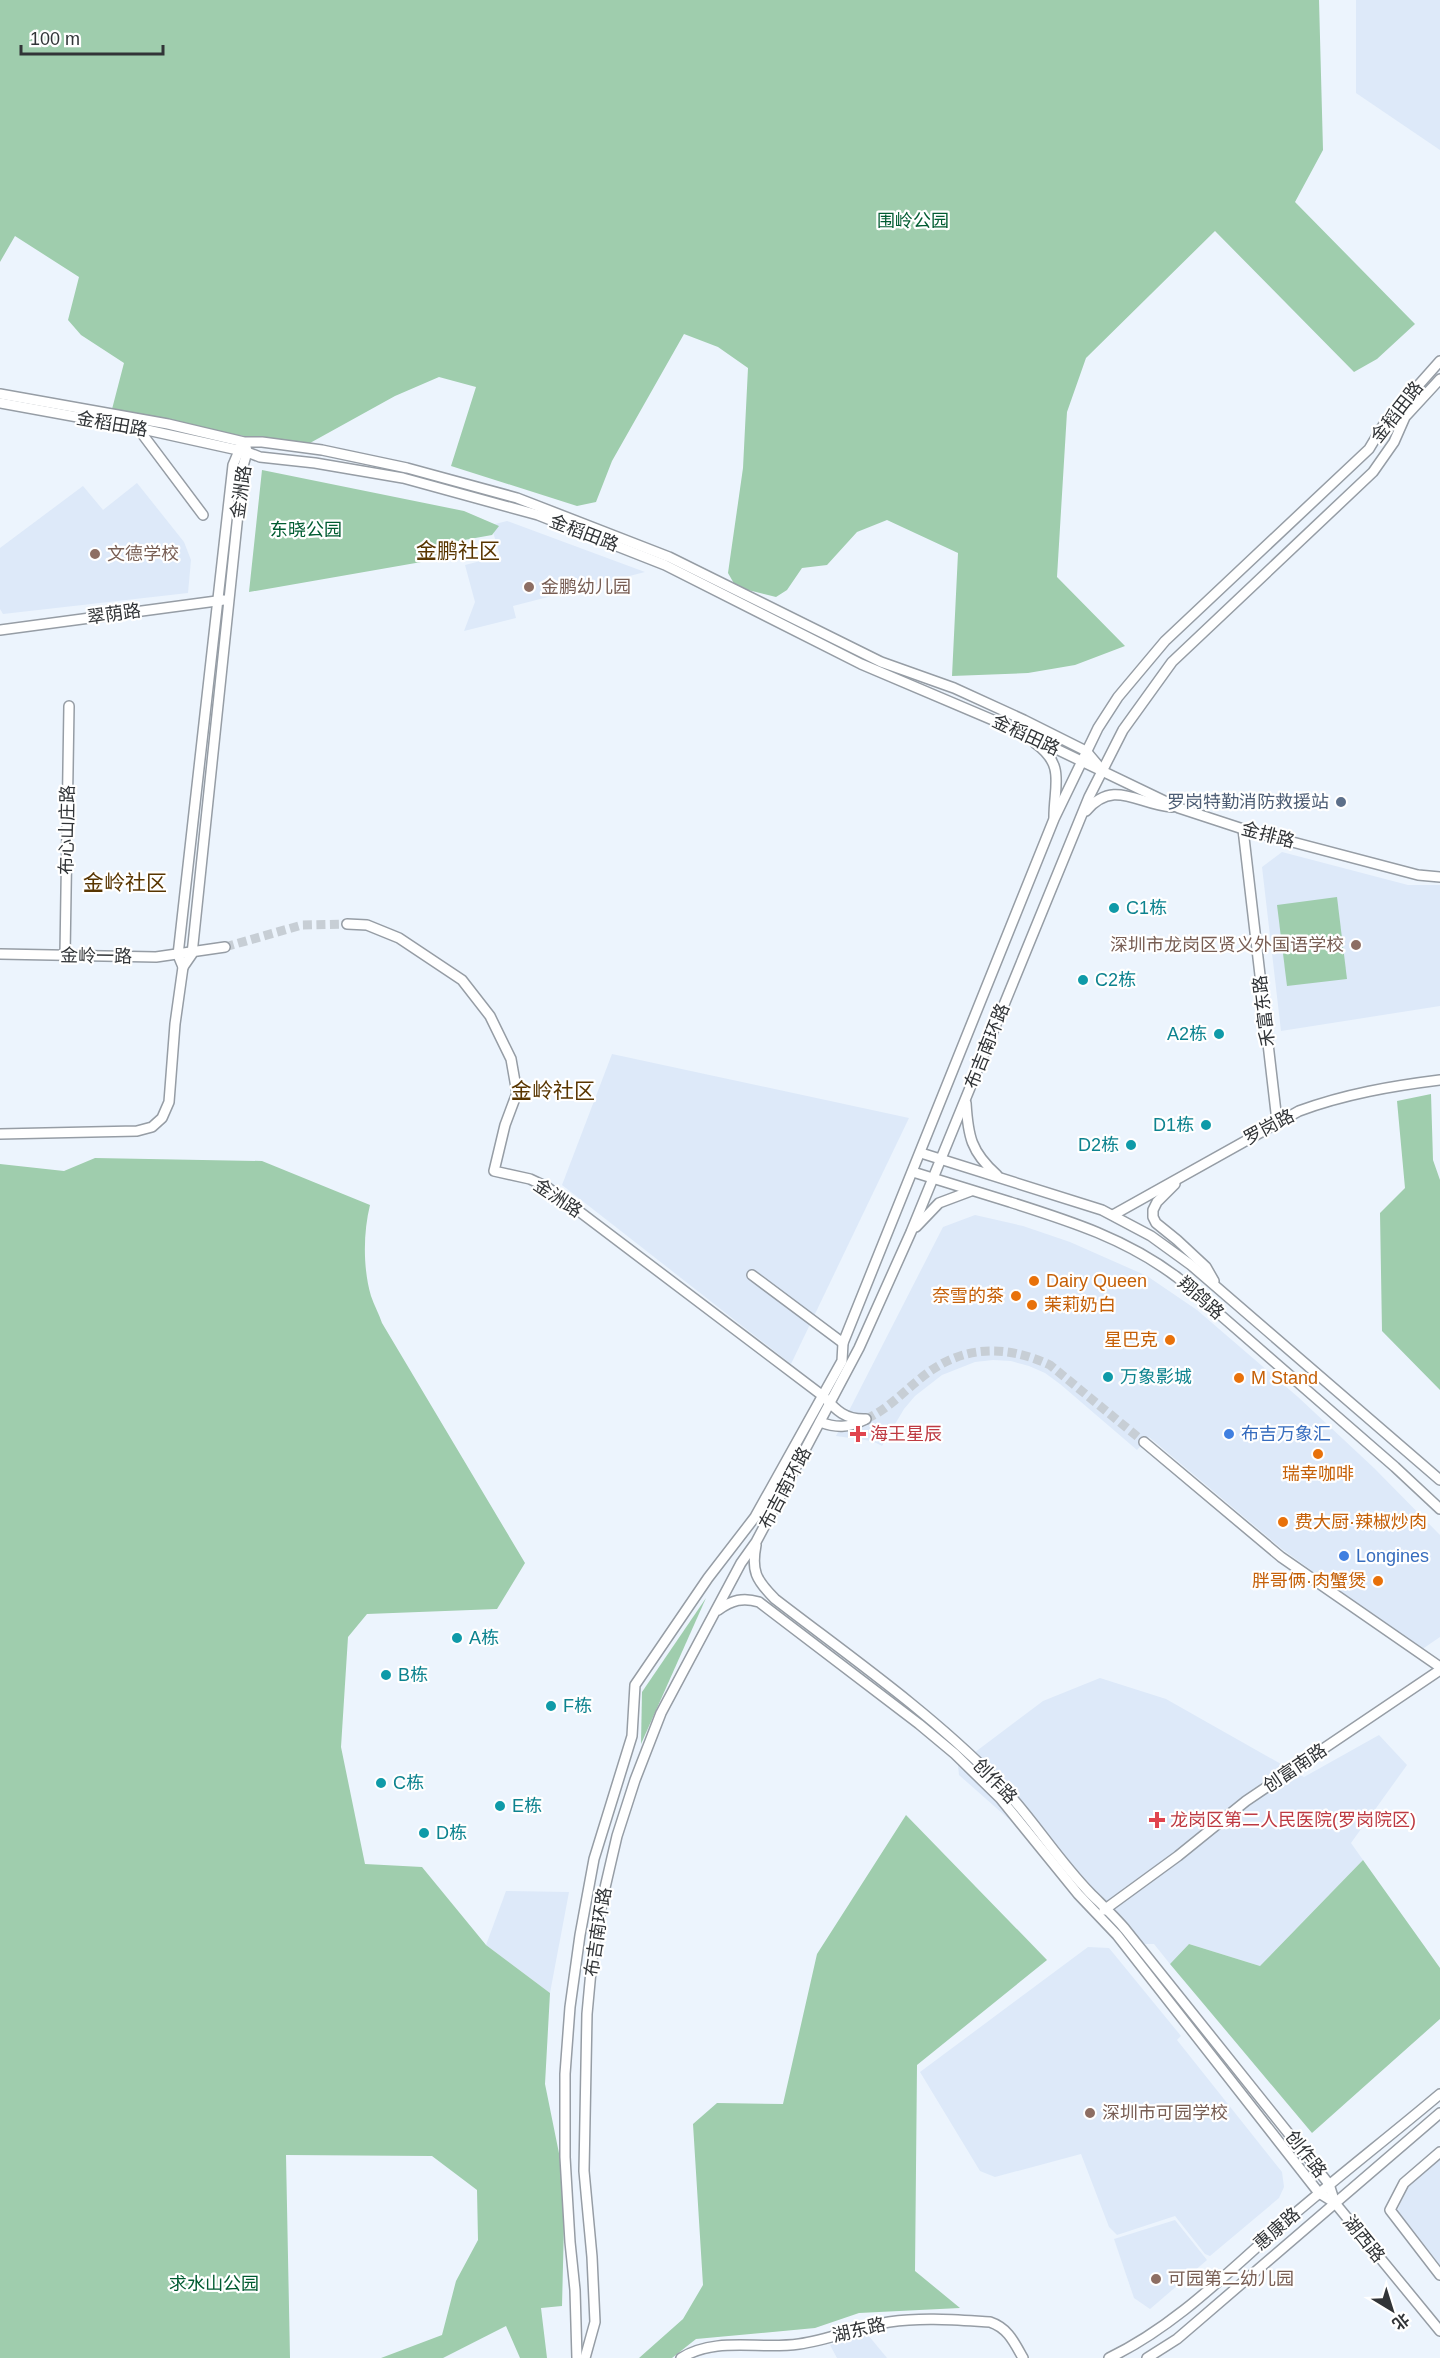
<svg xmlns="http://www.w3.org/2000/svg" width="1440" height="2358" font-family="Arial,'Noto Sans SC',sans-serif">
  <rect width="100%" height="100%" fill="#ecf4fd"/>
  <g fill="#dde9f9">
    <polygon points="1356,0 1440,0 1440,150 1356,93"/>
    <polygon points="137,483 184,542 191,560 188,593 3,614 0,609 0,548 83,486 103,510"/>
    <polygon points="507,521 645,572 513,606 516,618 464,631 475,602 465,565 500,556 491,525"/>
    <polygon points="1282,852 1408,885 1440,885 1440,1006 1281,1031 1262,867"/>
    <polygon points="612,1054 909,1118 791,1364 562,1185"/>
    <polygon points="975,1215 1023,1226 1070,1242 1147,1276 1197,1310 1298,1397 1374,1468 1440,1535 1440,1637 1421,1650 1282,1549 1149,1437 1137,1450 1060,1384 1045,1373 1029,1366 1011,1361 993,1360 975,1362 942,1375 915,1396 904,1409 882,1446 872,1441 836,1436 943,1227"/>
    <polygon points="1100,1678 1166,1699 1304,1777 1379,1735 1407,1765 1351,1843 1363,1860 1260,1966 1189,1944 1170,1964 1154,1944 1140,1944 1097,1910 1038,1845 959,1775 958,1765 1043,1701"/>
    <polygon points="506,1891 569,1892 550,1993 486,1945"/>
    <polygon points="1088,1947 1109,1948 1181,2036 1177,2040 1282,2172 1284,2187 1279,2198 1210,2256 1205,2254 1175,2216 1117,2235 1109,2227 1081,2154 995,2177 980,2171 920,2072"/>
    <polygon points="1440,2159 1440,2266 1397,2211 1408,2186"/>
    <polygon points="1175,2220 1207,2260 1150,2309 1134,2298 1114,2239"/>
    <polygon points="868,2335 887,2358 837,2358 830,2345"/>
  </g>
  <g fill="#9fcdad">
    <polygon points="0,0 1319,0 1323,150 1295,202 1415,324 1377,359 1354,372 1215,231 1086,358 1067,412 1057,577 1125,646 1075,665 1028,673 952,676 958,553 887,520 857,532 827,565 802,568 787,590 776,597 736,587 728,573 743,468 748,368 718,347 684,334 612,461 596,502 577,506 451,466 476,387 439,377 395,396 310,443 207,432 111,413 124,363 81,335 68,320 79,277 15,236 0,262"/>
    <polygon points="262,470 464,511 499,526 492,535 453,542 450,557 249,592"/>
    <polygon points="1337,897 1347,979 1287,986 1277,905"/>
    <polygon points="1431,1094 1433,1160 1440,1180 1440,1390 1382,1331 1380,1213 1405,1188 1397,1101"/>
    <path d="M95,1158L262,1161L370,1205C363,1233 363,1269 371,1296C374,1305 379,1314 382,1323L525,1563L497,1609L367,1614L348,1637L341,1747L365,1864L422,1867L486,1945L550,1993L545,2084L565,2183L562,2306L541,2308L547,2358H520L506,2326L443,2358H381L442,2335L456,2281L478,2240L477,2190L432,2156L286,2155L290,2358H0V1164L64,1171Z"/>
    <polygon points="706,1598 641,1744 642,1692"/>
    <polygon points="906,1815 1047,1960 917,2065 915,2271 960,2308 859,2313 815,2328 696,2339 672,2358 639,2358 683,2319 703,2285 693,2124 717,2103 783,2104 817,1954"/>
    <polygon points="1363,1860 1440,1968 1440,2019 1312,2133 1170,1964 1189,1944 1260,1966"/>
  </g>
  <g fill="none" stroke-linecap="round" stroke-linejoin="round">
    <g stroke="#c7ced5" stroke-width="9" stroke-dasharray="9 4.5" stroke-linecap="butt">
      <polyline points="225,947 302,925 347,924"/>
      <path d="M866,1419C888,1409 902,1393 921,1378C961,1345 1005,1344 1050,1365L1144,1442"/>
    </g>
    <g stroke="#969da5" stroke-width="12">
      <g id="minor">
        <polyline points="0,394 168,424 244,442 262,442 322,450 407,468 517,498 669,557 881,662 954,688 1024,720 1086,751 1102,770"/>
        <polyline points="0,403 138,428 247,452 260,457 315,463 403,478 538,515 665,565 861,664 1021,732 1179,808 1243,829 1418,875 1440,877"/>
        <polyline points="137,427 203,515"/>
        <polyline points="0,630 224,600"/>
        <path d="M1035,743C1066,765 1054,785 1054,817"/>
        <path d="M1086,811C1114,778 1138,805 1172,807"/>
        <polyline points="1243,829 1277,1121"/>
        <path d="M347,924L367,925L399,938L462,980L490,1016L511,1059L517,1093L505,1125L494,1171L530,1179L547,1187L823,1396C836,1410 845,1420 866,1419"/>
        <polyline points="0,954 156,957 225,947"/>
        <polyline points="65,955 69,706"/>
        <polyline points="183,967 192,954 243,466 247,452 246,447"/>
        <path d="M966,1103C968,1136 971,1152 997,1175"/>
        <polyline points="0,1134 137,1131 152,1127 162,1118 169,1102 175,1024 183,967 178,955 233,465 241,446"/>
        <polyline points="921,1153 1102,1210 1151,1236 1191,1265 1440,1480"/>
        <path d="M913,1172C946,1182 978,1192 1010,1202C1070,1221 1127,1239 1178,1278L1395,1467L1440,1509"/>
        <polyline points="1175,1184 1157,1202 1153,1210 1153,1217 1156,1223 1177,1240 1206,1267 1214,1281"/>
        <path d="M1113,1215L1299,1111C1345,1094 1392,1086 1440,1080"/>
        <polyline points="916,1227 939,1203 971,1191"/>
        <polyline points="752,1275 843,1343"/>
        <path d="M820,1422C836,1428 848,1428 864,1420"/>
        <polyline points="1144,1442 1281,1557 1440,1667"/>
        <path d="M756,1545C751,1571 756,1580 775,1599C849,1656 928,1711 994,1778C1029,1813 1055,1857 1090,1893C1102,1905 1114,1916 1125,1929L1329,2184L1335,2203"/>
        <path d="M718,1610C732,1600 743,1597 759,1602L919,1724L955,1754L1000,1798L1078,1894L1117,1935L1319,2193L1335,2203L1440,2331"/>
        <polyline points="1104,1910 1178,1856 1246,1801 1440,1670"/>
        <polyline points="1440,2152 1404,2183 1390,2210 1440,2275"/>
        <polyline points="577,2358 575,2290 570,2242 565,2157 565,2074 570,2007 580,1935 594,1859 632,1736 635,1685 708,1578 755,1517 842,1361 843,1343 1054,819 1098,728 1118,697 1165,641 1369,449 1384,424 1440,361"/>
        <polyline points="585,2358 595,2322 592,2257 584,2171 587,2014 592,1960 604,1892 617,1836 635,1780 661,1713 741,1563 756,1542 859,1348 911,1232 1089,797 1123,730 1172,662 1373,472 1394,442 1405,417 1440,379"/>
        <path d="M681,2358C717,2336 759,2350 799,2344C829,2340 858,2327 889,2322C923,2317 956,2320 990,2322C1008,2328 1014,2342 1023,2358"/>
        <path d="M1109,2358C1176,2326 1230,2270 1285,2222C1336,2178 1389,2137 1440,2094"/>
        <polyline points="1147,2358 1177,2339 1198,2321 1440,2113"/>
      </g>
    </g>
    <use href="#minor" stroke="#fff" stroke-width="9"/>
  </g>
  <g fill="#8d6e63" stroke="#fff" stroke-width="2">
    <circle cx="95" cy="554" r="6"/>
    <circle cx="529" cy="587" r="6"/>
    <circle cx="1356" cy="945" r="6"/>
    <circle cx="1090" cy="2113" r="6"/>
    <circle cx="1156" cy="2279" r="6"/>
  </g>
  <circle fill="#5c6f8a" stroke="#fff" stroke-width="2" cx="1341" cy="802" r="6"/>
  <g fill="#0f9aa8" stroke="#fff" stroke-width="2">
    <circle cx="1114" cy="908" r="6"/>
    <circle cx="1083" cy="980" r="6"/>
    <circle cx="1219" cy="1034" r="6"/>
    <circle cx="1206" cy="1125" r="6"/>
    <circle cx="1131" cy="1145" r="6"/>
    <circle cx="1108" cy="1377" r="6"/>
    <circle cx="457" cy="1638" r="6"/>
    <circle cx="386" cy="1675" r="6"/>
    <circle cx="551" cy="1706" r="6"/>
    <circle cx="381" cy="1783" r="6"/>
    <circle cx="500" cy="1806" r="6"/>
    <circle cx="424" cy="1833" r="6"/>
  </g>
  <g fill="#e8710a" stroke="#fff" stroke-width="2">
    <circle cx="1034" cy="1281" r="6"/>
    <circle cx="1016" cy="1296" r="6"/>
    <circle cx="1032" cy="1305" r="6"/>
    <circle cx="1170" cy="1340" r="6"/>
    <circle cx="1239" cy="1378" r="6"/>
    <circle cx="1318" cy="1454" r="6"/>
    <circle cx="1283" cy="1522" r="6"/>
    <circle cx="1378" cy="1581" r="6"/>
  </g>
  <g fill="#e0444e" stroke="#fff" stroke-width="2">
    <path d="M855 1425h6v6h6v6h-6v6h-6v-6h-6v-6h6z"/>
    <path d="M1154 1811h6v6h6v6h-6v6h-6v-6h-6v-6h6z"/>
  </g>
  <g fill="#3f7fe0" stroke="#fff" stroke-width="2">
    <circle cx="1229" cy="1434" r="6"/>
    <circle cx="1344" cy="1556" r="6"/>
  </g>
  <g text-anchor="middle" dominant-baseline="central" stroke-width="4.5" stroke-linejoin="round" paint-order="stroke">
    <g font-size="18" fill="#005b31" stroke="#fff">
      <text x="913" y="221">围岭公园</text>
      <text x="306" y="530">东晓公园</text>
      <text x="214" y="2284">求水山公园</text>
    </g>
    <g font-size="18" fill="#313437" stroke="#fff">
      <text transform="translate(1397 412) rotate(-52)">金稻田路</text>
      <text transform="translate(112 424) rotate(10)">金稻田路</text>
      <text transform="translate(241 492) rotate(-82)">金洲路</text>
      <text transform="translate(584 533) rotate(21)">金稻田路</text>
      <text transform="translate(114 614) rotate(-8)">翠荫路</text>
      <text transform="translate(1026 735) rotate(25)">金稻田路</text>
      <text transform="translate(67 830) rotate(-89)">布心山庄路</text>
      <text transform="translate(1268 835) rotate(15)">金排路</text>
      <text transform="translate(96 956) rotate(1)">金岭一路</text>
      <text transform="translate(1264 1011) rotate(-97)">禾富东路</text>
      <text transform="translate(987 1046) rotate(-68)">布吉南环路</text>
      <text transform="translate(1269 1127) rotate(-28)">罗岗路</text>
      <text transform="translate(558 1198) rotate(34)">金洲路</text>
      <text transform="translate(1201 1298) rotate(41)">翔鸽路</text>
      <text transform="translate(785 1488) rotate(-62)">布吉南环路</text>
      <text transform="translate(1295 1768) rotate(-34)">创富南路</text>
      <text transform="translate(995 1781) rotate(46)">创作路</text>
      <text transform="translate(598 1932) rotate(-81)">布吉南环路</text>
      <text transform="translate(1306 2154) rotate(52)">创作路</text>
      <text transform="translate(1277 2229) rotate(-41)">惠康路</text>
      <text transform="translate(1364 2239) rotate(51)">湖西路</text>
      <text transform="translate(859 2330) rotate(-13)">湖东路</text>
    </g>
    <g font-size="18" fill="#785e54" stroke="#fff" text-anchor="start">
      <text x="107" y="554">文德学校</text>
      <text x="541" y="587">金鹏幼儿园</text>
      <text x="1344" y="945" text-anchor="end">深圳市龙岗区贤义外国语学校</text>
      <text x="1102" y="2113">深圳市可园学校</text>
      <text x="1168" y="2279">可园第二幼儿园</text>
    </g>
    <g font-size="18" fill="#4e5e75" stroke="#fff" text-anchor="end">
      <text x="1329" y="802">罗岗特勤消防救援站</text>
    </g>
    <g font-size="18" fill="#0d838f" stroke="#fff" text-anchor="start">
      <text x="1126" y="908">C1栋</text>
      <text x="1095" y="980">C2栋</text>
      <text x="1207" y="1034" text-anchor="end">A2栋</text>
      <text x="1194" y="1125" text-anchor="end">D1栋</text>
      <text x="1119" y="1145" text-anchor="end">D2栋</text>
      <text x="1120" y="1377">万象影城</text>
      <text x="469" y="1638">A栋</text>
      <text x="398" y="1675">B栋</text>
      <text x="563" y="1706">F栋</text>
      <text x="393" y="1783">C栋</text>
      <text x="512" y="1806">E栋</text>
      <text x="436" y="1833">D栋</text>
    </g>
    <g font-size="18" fill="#c56008" stroke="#fff" text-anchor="start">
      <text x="1046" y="1281">Dairy Queen</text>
      <text x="1004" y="1296" text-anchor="end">奈雪的茶</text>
      <text x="1044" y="1305">茉莉奶白</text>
      <text x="1158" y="1340" text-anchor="end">星巴克</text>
      <text x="1251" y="1378">M Stand</text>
      <text x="1318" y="1474" text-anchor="middle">瑞幸咖啡</text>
      <text x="1295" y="1522">费大厨·辣椒炒肉</text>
      <text x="1366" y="1581" text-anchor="end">胖哥俩·肉蟹煲</text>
    </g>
    <g font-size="18" fill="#be3a42" stroke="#fff" text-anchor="start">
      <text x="870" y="1434">海王星辰</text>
      <text x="1170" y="1820">龙岗区第二人民医院(罗岗院区)</text>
    </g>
    <g font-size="18" fill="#366cbe" stroke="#fff" text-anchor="start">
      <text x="1241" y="1434">布吉万象汇</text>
      <text x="1356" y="1556">Longines</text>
    </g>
    <g font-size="21" fill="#583500" stroke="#fff">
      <text x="458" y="550">金鹏社区</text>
      <text x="125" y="882">金岭社区</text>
      <text x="553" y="1090">金岭社区</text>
    </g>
  </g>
  <g transform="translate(1392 2310) rotate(142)" stroke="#ffffff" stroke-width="4.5" paint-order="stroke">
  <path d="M0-4.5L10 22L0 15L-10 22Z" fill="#313437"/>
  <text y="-9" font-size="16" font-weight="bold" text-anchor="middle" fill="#313437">北</text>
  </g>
  <path d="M21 45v9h142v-9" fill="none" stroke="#313437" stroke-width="3"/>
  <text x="30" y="45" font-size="18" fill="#313437" stroke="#ffffff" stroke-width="4.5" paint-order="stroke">100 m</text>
</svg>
